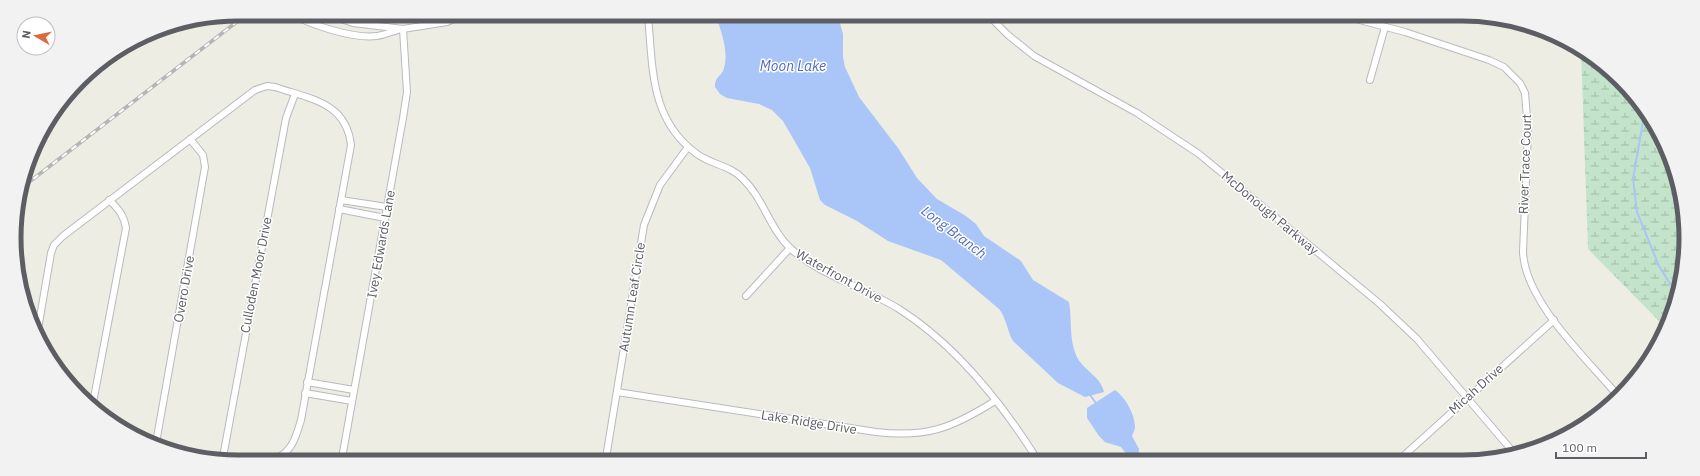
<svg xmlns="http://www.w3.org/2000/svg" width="1700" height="476" font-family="'IBM Plex Sans',sans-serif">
  <defs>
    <pattern id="wetland-marsh" width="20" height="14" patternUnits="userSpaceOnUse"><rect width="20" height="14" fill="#c3e3ca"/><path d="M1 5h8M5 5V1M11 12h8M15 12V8" fill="none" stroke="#a2bba8"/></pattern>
  </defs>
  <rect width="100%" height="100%" fill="#edede4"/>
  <polygon fill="url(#wetland-marsh)" points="1581,49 1586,52 1648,113 1682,194 1682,281 1665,327 1588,249"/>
  <g fill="#aac5f8">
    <path d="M716,16H838L843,34V57L845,67L859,97L898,148L917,178L937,199L966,216L976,224L984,236L1021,261L1033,280L1069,302C1072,319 1069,340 1076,355C1082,370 1101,376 1104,392L1085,397L1058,383L1013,341C1007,331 1007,319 999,309L941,260L888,241L857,221L825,205L820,200L810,168L783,121L772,110L759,104L727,98L720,94L715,87C715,75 722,77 724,68C729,51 721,31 716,16Z"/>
    <path d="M1115,390C1125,397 1135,414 1135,427C1135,430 1133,433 1132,436L1139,449L1138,459H1130L1121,447L1105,442L1099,436L1087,418V408Z"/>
  </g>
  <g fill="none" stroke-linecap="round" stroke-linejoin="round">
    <g stroke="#aac5f8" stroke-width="2">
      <polyline points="1645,110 1633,179 1637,212 1659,266 1677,295"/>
      <polyline points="1090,395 1096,403"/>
    </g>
    <g stroke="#b9babf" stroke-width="8">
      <g id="minor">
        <path d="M290,14C313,25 352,39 377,36C385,35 393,31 401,29"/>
        <polyline points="326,14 353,23 403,29 447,22 463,15"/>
        <path d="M648,16C653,69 650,120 697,154C712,165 730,165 743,179C763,198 770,229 790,248C816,273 867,289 899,309C956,345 1001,402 1037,459"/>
        <polyline points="990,17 1008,35 1034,56 1137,113 1199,154 1380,304 1417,339 1514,453"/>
        <path d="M1352,18L1405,32L1489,60L1504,67L1520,83L1525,93L1528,131L1523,252C1525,302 1588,360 1619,397"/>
        <polyline points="1370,80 1385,27"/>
        <polyline points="341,200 387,207"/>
        <polyline points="339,209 385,218"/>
        <polyline points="746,296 790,248"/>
        <path d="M38,329L51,253L54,245L63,236L255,90L267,86L275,87C310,99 346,102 351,145L301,420C296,436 293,450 277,458"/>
        <polyline points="307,382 354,390"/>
        <path d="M617,392L876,432C927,438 952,428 995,401"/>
        <polyline points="305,393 352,401"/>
        <path d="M93,403L126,228C124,216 119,209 109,200"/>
        <polyline points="156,443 205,167 203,155 190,139"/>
        <polyline points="173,450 230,458"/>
        <polyline points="223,457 286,118 295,94"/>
        <polyline points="342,458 403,118 407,92 403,29"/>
        <polyline points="606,458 644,225 660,185 688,147"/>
        <polyline points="1399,460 1554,320"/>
      </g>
    </g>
    <use href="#minor" stroke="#fff" stroke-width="6"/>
    <g stroke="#b4b5b5" stroke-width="3.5">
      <polyline id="rail" points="24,186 247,14"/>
    </g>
    <use href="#rail" stroke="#fff" stroke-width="2" stroke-dasharray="6" stroke-linecap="butt"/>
  </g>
  <g text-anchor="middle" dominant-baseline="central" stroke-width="3" stroke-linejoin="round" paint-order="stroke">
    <g font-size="13" fill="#5c5e64" stroke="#fff">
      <text transform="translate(1525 164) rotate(-88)">River Trace Court</text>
      <text transform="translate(1270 213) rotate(40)">McDonough Parkway</text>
      <text transform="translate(381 244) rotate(-80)">Ivey Edwards Lane</text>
      <text transform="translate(256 275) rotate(-79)">Culloden Moor Drive</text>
      <text transform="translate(839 276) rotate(29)">Waterfront Drive</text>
      <text transform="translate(184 289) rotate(-80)">Overo Drive</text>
      <text transform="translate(632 297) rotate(-81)">Autumn Leaf Circle</text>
      <text transform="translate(1476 389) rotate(-42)">Micah Drive</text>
      <text transform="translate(809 422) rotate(9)">Lake Ridge Drive</text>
    </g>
    <g font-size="14" font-style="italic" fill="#4f6cb9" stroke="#fff">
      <text x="793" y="66">Moon Lake</text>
      <text transform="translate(954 232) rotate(37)">Long Branch</text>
    </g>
  </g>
  <path d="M0 0H1700V476H0ZM238 21H1462A217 217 0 0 1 1679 238V238A217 217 0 0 1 1462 455H238A217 217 0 0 1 21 238V238A217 217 0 0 1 238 21Z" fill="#f2f2f3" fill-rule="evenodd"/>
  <path fill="none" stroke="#5c5e64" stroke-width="5" d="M238 21H1462A217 217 0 0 1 1679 238V238A217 217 0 0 1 1462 455H238A217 217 0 0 1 21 238V238A217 217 0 0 1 238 21Z"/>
  <g transform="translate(36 36) rotate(279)"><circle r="19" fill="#ffffff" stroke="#bebfc1"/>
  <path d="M0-3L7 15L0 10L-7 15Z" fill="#da6b3d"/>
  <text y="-6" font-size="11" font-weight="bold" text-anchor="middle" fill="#5c5e64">N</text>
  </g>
  <path d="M1556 452v6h90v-6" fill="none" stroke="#5c5e64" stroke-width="2"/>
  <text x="1562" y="452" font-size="12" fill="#5c5e64" stroke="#ffffff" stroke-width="3" paint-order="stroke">100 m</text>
</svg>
